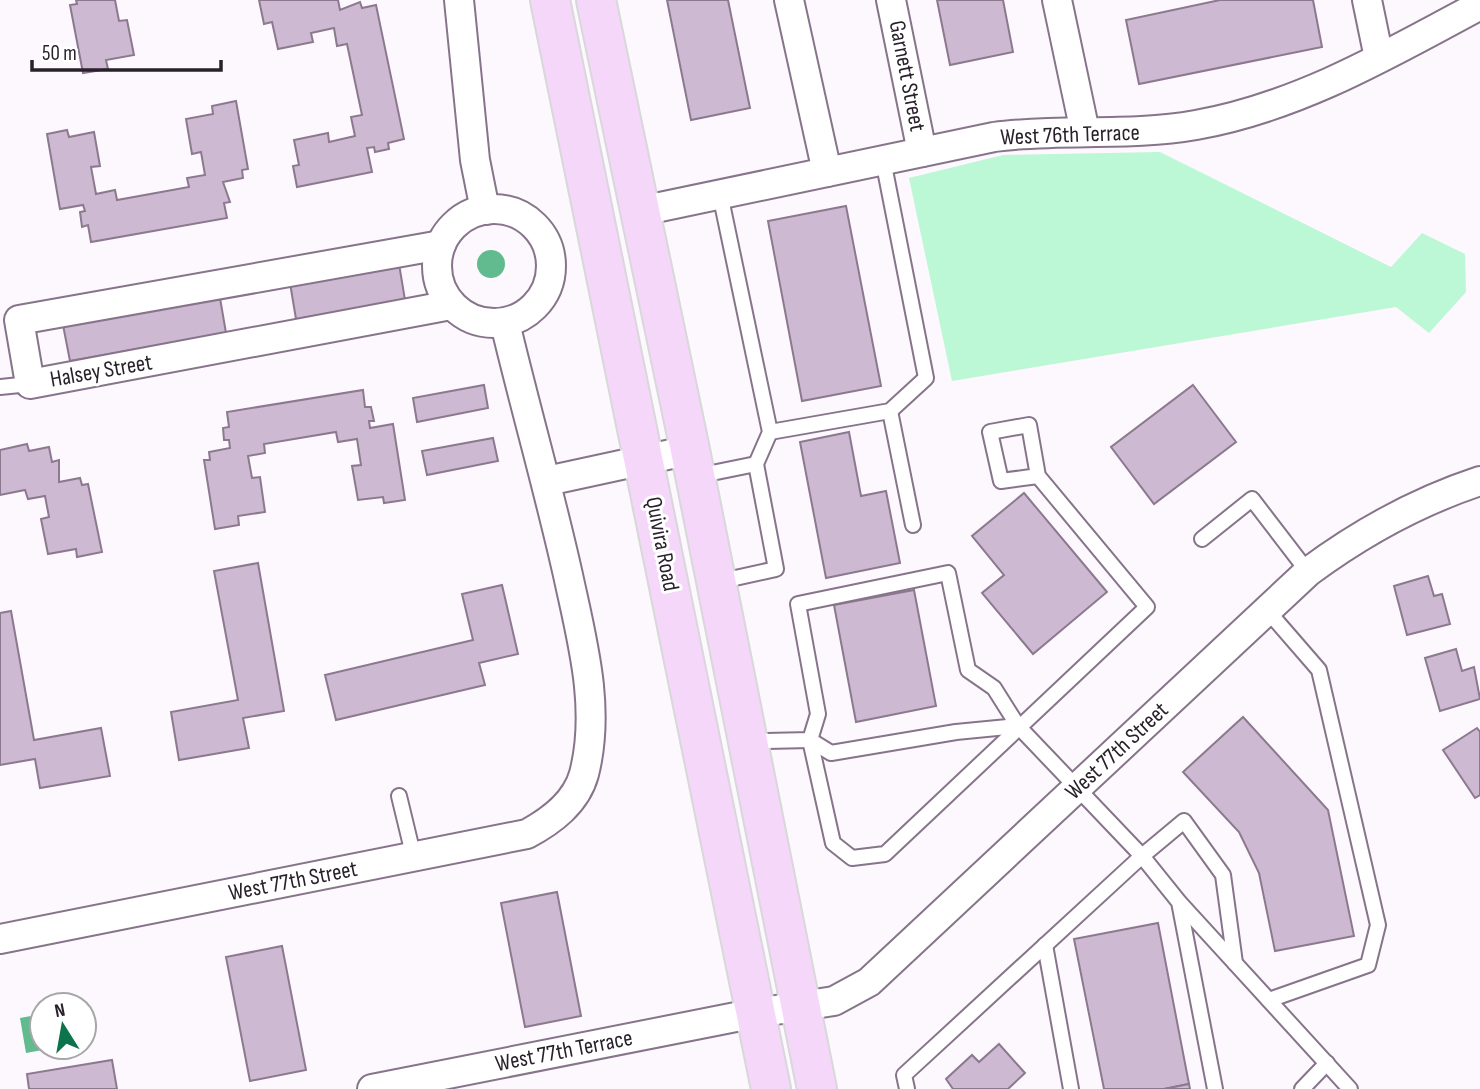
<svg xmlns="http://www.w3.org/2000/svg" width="1480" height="1089" font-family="'Sofia Sans Condensed',sans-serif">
  <rect width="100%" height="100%" fill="#fcf8fd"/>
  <polygon fill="#bcf7d6" points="1160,152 1391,267 1422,233 1465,254 1466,292 1429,333 1396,307 952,381 909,178 1003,155"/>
  <g fill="#62bb8e">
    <circle cx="491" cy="264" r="14"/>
    <polygon points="42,1014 42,1047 59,1047 26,1053 20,1018"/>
  </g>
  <g fill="#cdb9d1" stroke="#8c798f" stroke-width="2">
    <polygon points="76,0 115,0 119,21 127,20 134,55 106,60 108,69 83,73 70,5 77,4"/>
    <polygon points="259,0 338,0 340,10 360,2 362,8 376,5 404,139 388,143 389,149 375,152 374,147 367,148 372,172 297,187 293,166 299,165 294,140 328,133 329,142 355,136 351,117 362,115 347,44 337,46 334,28 311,33 313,42 278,49 272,22 264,24"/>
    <polygon points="667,0 728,0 750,108 691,120"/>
    <polygon points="937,0 1003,0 1013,52 950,65"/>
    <polygon points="1220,0 1313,0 1322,47 1139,84 1126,20"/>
    <polygon points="236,101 248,169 242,170 243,178 223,182 230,202 224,203 227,218 91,242 88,225 82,227 80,212 85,211 83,205 60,209 47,134 67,130 69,137 94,132 100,166 91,167 96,194 115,190 117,200 189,187 187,178 205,175 201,152 192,154 186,119 213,114 212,106"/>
    <polygon points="846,206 881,386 802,401 768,221"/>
    <polygon points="399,264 405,300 296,319 290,283"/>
    <polygon points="220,298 226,333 70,361 63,325"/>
    <polygon points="484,385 488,408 417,422 413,398"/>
    <polygon points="1193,385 1236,442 1154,504 1111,447"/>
    <polygon points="363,390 365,407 371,407 374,421 369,421 370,428 393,424 405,500 384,503 383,497 358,500 352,466 361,465 357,439 338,442 336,432 264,444 265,453 248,456 252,478 260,477 265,512 238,516 239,525 215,529 204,460 210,460 209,452 230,448 229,440 224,440 223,428 229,427 227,412"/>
    <polygon points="849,432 861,496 886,491 900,563 826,578 800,442"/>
    <polygon points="493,438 498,461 427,475 422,451"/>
    <polygon points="27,444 29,451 49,447 52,462 59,460 59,482 80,478 82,485 88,484 102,552 77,557 76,549 48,554 41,519 49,517 45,496 28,499 25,490 0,495 0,450"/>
    <polygon points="1024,493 1107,592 1033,654 982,593 1004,575 972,536"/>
    <polygon points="258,563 284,711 243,718 249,748 179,760 171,712 238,700 214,571"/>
    <polygon points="1428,576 1434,596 1442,594 1450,624 1407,635 1394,586"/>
    <polygon points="502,585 518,654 479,663 485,685 336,720 325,675 473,640 462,594"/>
    <polygon points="914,590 936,706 856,722 834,605"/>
    <polygon points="11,611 34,740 101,728 110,776 40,788 35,759 0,765 0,613"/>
    <polygon points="1456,649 1462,671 1474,667 1480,699 1440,711 1425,658"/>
    <polygon points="1243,717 1328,810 1354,936 1275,951 1259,873 1239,832 1183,772"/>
    <polygon points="1477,728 1480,732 1480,795 1475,798 1443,750"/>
    <polygon points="557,892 581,1016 525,1027 501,903"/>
    <polygon points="1158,923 1189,1084 1164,1089 1104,1089 1074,939"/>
    <polygon points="282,946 306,1070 250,1081 226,957"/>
    <polygon points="999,1044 1025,1073 1008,1089 953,1089 946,1079 972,1055 979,1062"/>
    <polygon points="112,1060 117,1089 29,1089 27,1074"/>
    <polygon points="1189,1084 1190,1089 1164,1089"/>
  </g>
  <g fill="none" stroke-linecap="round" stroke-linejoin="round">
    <g stroke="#87748b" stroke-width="18">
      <g id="service">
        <polyline points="0,387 30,384"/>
        <polyline points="890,411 913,525"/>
        <polyline points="770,432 890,411 926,378 883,160"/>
        <polyline points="697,476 756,464"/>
        <polyline points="1202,539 1252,499 1308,572"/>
        <polyline points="717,582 776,569 756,464 770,432 720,194"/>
        <polyline points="1267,610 1319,670 1378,925 1368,965 1269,1000"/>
        <polyline points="810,740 833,843 852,858 885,854 1147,607 1038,476 1001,481 990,432 1029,425 1038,476"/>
        <polyline points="810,740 831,753 956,732 1018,726"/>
        <polyline points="751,746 766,741 810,740 818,714 798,604 948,573 968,670 994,688 1018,726 1142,856 904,1075 907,1089"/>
        <polyline points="399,796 414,858"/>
        <polyline points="1180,903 1350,1089"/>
        <polyline points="1045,945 1071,1089"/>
        <polyline points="1215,1089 1179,902 1142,856 1184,821 1223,875 1235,963"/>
        <polyline points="1302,1089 1327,1063"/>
      </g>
    </g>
    <g stroke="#87748b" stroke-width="32">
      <g id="minor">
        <polyline points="459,0 475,160 485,210"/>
        <polyline points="789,0 827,172"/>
        <polyline points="891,0 922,152"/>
        <polyline points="1057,0 1085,132"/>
        <polyline points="1367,0 1379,58"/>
        <circle cx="494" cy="266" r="57"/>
        <path d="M641,211L994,137C1061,128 1129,137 1196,125C1298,107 1389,54 1480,5"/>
        <polyline points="441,245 19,320 30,384 451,305"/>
        <polyline points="547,481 690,450"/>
        <path d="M0,939L527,834C551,821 576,803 584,774C601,708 582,640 568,575C549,490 525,407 505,323"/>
        <path d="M372,1089L756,1013L834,1001L869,982L1308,572C1362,532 1416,502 1480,481"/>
      </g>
    </g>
    <g stroke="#d8d7d9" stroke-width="42">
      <g id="primary">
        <polyline points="550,0 771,1089"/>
        <polyline points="596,0 690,450 817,1089"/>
      </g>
    </g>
    <use href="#service" stroke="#fff" stroke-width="14"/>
    <use href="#minor" stroke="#fff" stroke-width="28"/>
    <use href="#primary" stroke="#f5d7fa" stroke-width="38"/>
  </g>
  <g text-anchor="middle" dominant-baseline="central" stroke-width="6" stroke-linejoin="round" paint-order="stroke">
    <g font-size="23" fill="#28212a" stroke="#fff">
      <text transform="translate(907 76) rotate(79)">Garnett Street</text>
      <text transform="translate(1070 135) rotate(-2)">West 76th Terrace</text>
      <text transform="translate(101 371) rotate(-10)">Halsey Street</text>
      <text transform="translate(662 544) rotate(79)">Quivira Road</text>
      <text transform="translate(1117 751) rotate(-43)">West 77th Street</text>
      <text transform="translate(293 881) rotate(-11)">West 77th Street</text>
      <text transform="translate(564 1051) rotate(-11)">West 77th Terrace</text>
    </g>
  </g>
  <g transform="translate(63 1026) rotate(349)"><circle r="33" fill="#ffffff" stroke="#a9a6aa" stroke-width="2"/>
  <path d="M0-5L12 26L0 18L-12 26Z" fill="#0b744c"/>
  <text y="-10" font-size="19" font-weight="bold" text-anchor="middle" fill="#28212a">N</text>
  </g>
  <path d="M32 60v10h189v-10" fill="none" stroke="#28212a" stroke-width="3.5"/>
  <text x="42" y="60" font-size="21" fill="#28212a" stroke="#ffffff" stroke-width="5" paint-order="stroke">50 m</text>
</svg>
